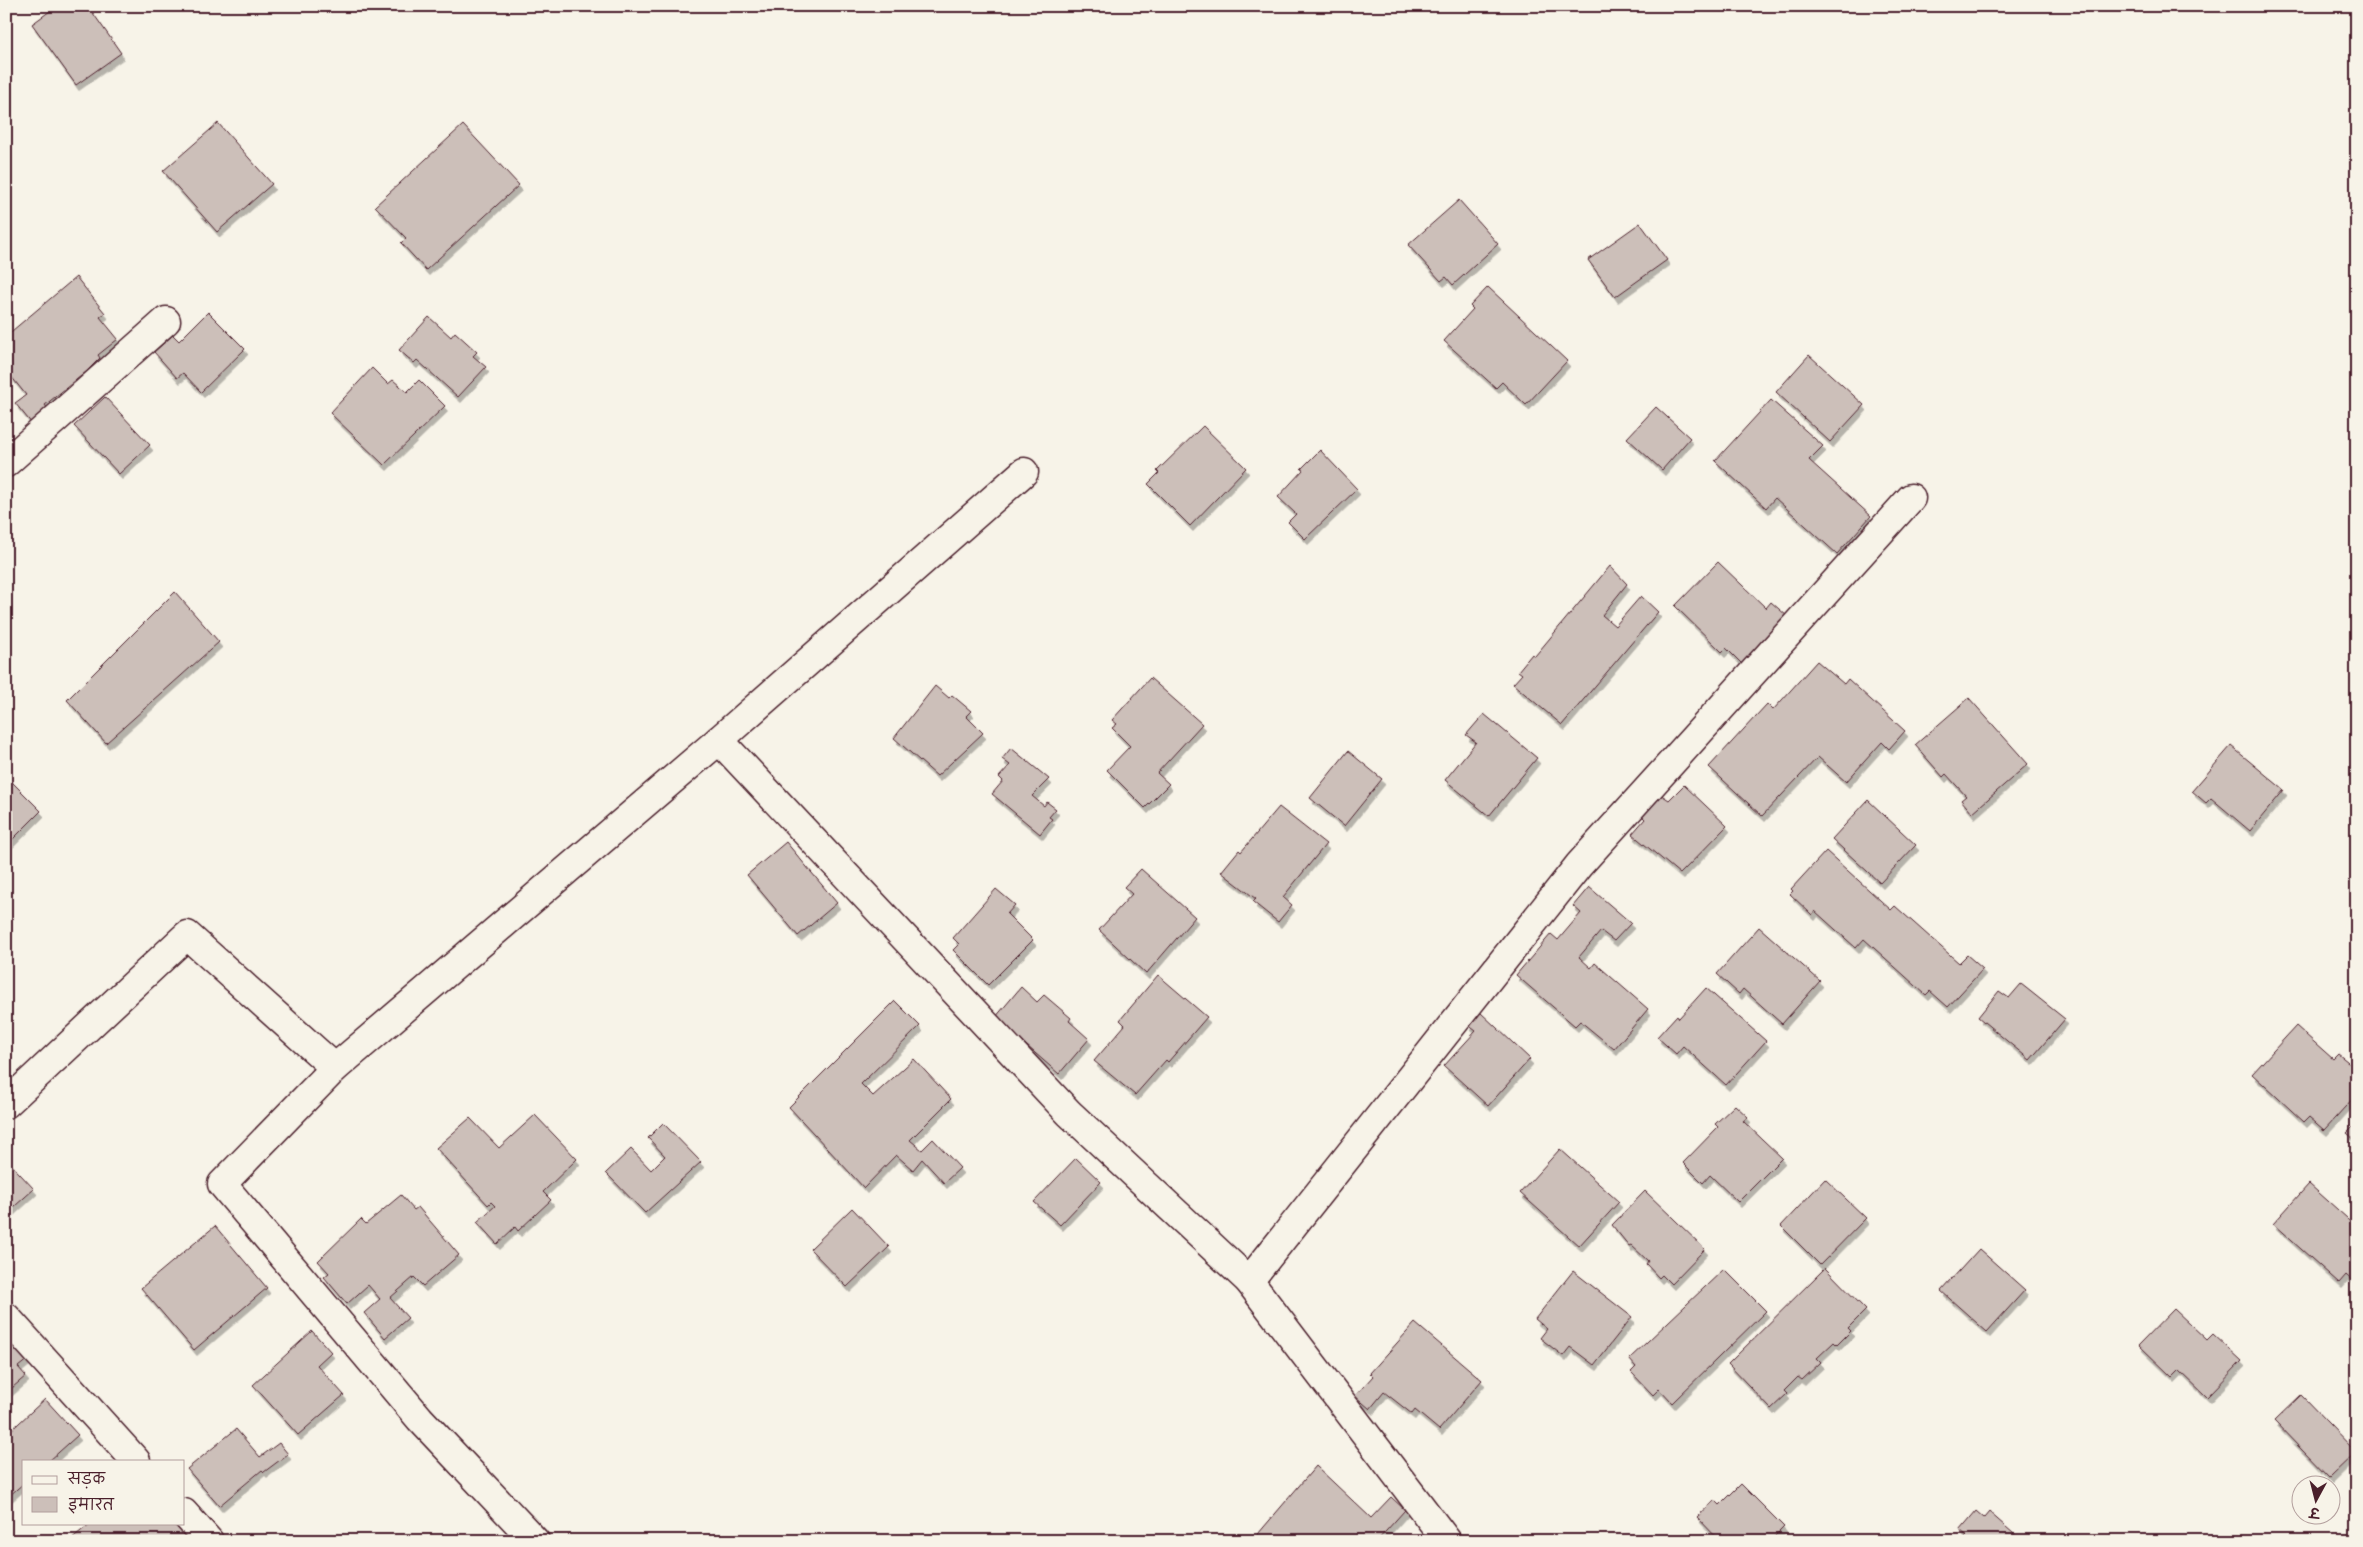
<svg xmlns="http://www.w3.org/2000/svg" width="2363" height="1547" font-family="'Shantell Sans','Playpen Sans Deva',sans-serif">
  <defs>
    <filter id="shadow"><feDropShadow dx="3" dy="5.5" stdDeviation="0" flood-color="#0004"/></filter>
  </defs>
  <rect width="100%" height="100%" fill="#f7f3e8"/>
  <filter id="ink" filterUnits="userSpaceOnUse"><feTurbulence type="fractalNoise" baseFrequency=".02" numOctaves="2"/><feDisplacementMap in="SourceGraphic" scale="10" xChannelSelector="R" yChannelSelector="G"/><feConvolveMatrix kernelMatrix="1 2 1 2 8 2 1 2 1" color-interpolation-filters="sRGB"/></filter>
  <g filter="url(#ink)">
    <g fill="#ccbfb9" stroke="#4a1f2b" filter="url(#shadow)">
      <polygon points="57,6 88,6 121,53 76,85 32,24"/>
      <polygon points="218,123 272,184 217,232 163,171"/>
      <polygon points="463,125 519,185 426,270 401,243 406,238 375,206"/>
      <polygon points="1459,200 1498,244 1453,285 1446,277 1441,281 1408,245"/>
      <polygon points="1640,223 1667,260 1615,297 1588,260"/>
      <polygon points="76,277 105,313 100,317 118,339 98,355 100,358 86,372 45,405 53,416 37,430 15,403 26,395 6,370 6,336"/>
      <polygon points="1488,287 1567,361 1526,405 1502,382 1496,388 1444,341 1473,309 1470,306"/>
      <polygon points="208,312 245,349 201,392 183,373 177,378 154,352 173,335 179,341"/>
      <polygon points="429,317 451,337 455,332 477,352 473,356 486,367 458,397 417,360 414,363 399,350"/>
      <polygon points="1809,355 1864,405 1830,442 1776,392"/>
      <polygon points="372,368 388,384 393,380 407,392 419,380 445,406 384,465 330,413"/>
      <polygon points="105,397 150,445 119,474 74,426"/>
      <polygon points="1771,400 1823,446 1809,460 1871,516 1837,554 1775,498 1766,508 1715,461"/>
      <polygon points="1656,407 1690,438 1662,470 1627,438"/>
      <polygon points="1203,426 1246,468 1190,526 1148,484 1159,473 1157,471"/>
      <polygon points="1320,450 1357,489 1305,539 1288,522 1296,514 1278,497 1303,470 1301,469"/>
      <polygon points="1718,562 1766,608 1771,602 1787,616 1742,664 1726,648 1722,652 1675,606"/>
      <polygon points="1610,566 1627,584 1602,615 1615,626 1641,596 1658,612 1562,725 1513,684 1522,674 1518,671 1532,654 1535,656"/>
      <polygon points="175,592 219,642 106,743 67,700"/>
      <polygon points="1817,661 1844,684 1848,679 1905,731 1889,749 1882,742 1846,782 1818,757 1762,816 1709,767 1767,704 1773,710"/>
      <polygon points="1150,678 1202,724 1157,773 1169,784 1145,808 1107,770 1130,746 1112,728 1117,724 1112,720"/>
      <polygon points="935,686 949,698 952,695 971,711 966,716 983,733 937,776 894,738"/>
      <polygon points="1969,698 2028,764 1972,813 1961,800 1966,796 1946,774 1943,777 1915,745"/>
      <polygon points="1484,714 1537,758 1489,816 1445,780 1476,742 1466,735"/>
      <polygon points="2231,746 2284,790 2250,831 2211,798 2206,803 2192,791"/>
      <polygon points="1011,748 1049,779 1032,796 1044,806 1047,802 1056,809 1049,817 1052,819 1040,834 992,794 1003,781 999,777 1010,765 1002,759"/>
      <polygon points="1348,751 1382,779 1344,826 1310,798"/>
      <polygon points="6,776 41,811 6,846"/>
      <polygon points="1684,785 1727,826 1680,874 1632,834 1645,819 1642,816 1660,794 1669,800"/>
      <polygon points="1868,800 1916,845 1880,883 1832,839"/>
      <polygon points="1279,807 1326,844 1283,897 1292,905 1278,922 1253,902 1256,899 1221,872 1239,850 1241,852"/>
      <polygon points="786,842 837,903 798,936 747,875"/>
      <polygon points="1826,851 1891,910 1895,906 1959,963 1967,955 1983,969 1948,1007 1930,991 1926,995 1864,939 1856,948 1815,911 1812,915 1790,894 1793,891 1791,889"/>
      <polygon points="1141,869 1195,917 1146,974 1099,930 1132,894 1124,887"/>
      <polygon points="1589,887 1631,923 1614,941 1601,931 1579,957 1591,968 1595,963 1648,1009 1614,1049 1580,1021 1575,1026 1516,975 1551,934 1558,940 1581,913 1573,906"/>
      <polygon points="996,889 1015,905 1007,914 1033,940 988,985 953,950 959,944 953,938"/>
      <polygon points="1759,927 1820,981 1782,1024 1743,989 1739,994 1717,974"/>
      <polygon points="1158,975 1207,1017 1168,1062 1166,1060 1135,1095 1094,1061 1125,1025 1120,1020"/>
      <polygon points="2021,984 2065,1019 2030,1060 1978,1017 1999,991 2009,998"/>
      <polygon points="1021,987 1037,1002 1044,995 1071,1018 1069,1021 1089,1039 1059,1074 995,1018"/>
      <polygon points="1706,988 1766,1041 1726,1085 1683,1046 1676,1054 1657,1037 1677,1015 1679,1018"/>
      <polygon points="895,1001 920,1026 861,1084 873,1096 914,1059 951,1099 910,1140 922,1150 933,1139 960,1168 944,1183 922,1159 913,1170 896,1155 864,1188 789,1107"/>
      <polygon points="1480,1012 1530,1059 1488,1106 1444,1066 1476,1031 1468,1025"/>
      <polygon points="2296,1026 2333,1059 2338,1054 2357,1069 2357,1094 2324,1130 2309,1117 2304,1122 2252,1074"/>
      <polygon points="1735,1105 1748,1117 1743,1121 1782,1158 1738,1202 1710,1175 1703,1183 1683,1163 1718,1127 1715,1124"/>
      <polygon points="535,1115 577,1159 543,1192 551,1200 518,1231 515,1227 497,1244 477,1222 495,1206 491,1202 488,1205 436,1148 470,1118 499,1148"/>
      <polygon points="663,1123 701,1162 645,1213 606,1173 631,1149 651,1170 665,1156 648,1138"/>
      <polygon points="2357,1123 2357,1142 2347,1133"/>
      <polygon points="1560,1149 1619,1202 1579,1246 1520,1193"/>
      <polygon points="1076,1158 1101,1182 1060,1225 1034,1202"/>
      <polygon points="6,1159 34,1189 6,1214"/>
      <polygon points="1825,1179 1866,1218 1820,1265 1781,1226"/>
      <polygon points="2309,1184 2357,1227 2356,1284 2346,1275 2339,1283 2273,1224"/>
      <polygon points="1645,1191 1705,1249 1671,1284 1662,1275 1659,1278 1646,1264 1648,1261 1631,1245 1629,1246 1612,1225"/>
      <polygon points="401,1195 414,1210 418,1207 459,1255 423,1286 414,1277 390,1298 408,1318 385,1338 364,1313 380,1299 368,1285 347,1304 324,1277 329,1273 318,1261 361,1219 366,1224"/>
      <polygon points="852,1208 889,1247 847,1287 810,1249"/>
      <polygon points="215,1226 267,1288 194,1350 141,1288"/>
      <polygon points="1979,1249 2025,1290 1987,1332 1941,1291"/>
      <polygon points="1825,1268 1866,1310 1848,1328 1851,1331 1837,1345 1834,1342 1817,1358 1821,1362 1802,1380 1798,1377 1784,1391 1787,1394 1771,1409 1728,1364"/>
      <polygon points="1724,1269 1766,1311 1672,1403 1659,1389 1653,1395 1631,1372 1636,1367 1629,1359"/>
      <polygon points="1573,1271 1632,1317 1594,1365 1570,1347 1563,1356 1540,1338 1547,1329 1535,1319"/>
      <polygon points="2174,1309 2207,1340 2213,1334 2242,1361 2207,1397 2179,1370 2172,1377 2139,1345"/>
      <polygon points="1415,1323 1482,1380 1439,1430 1415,1410 1412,1414 1384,1392 1370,1409 1355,1396 1373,1376 1370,1373"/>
      <polygon points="312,1331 331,1352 317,1365 344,1395 298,1435 253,1385"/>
      <polygon points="14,1343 28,1359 18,1367 26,1376 6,1393 6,1349"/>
      <polygon points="2301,1395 2356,1452 2329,1478 2274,1421"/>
      <polygon points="45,1399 78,1435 49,1461 24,1461 24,1483 9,1496 6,1492 6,1435"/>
      <polygon points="236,1429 260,1457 279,1443 288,1454 264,1472 262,1470 219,1506 187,1469"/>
      <polygon points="1316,1466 1371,1518 1391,1497 1405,1510 1377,1541 1252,1541"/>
      <polygon points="1741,1484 1784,1527 1770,1541 1727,1541 1722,1537 1718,1539 1697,1517 1715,1500 1720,1505"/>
      <polygon points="1976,1511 1984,1518 1989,1512 2022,1541 1962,1541 1967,1536 1960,1530"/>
      <polygon points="91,1523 174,1523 188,1541 72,1541 71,1539"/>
    </g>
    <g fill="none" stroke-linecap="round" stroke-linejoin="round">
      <g stroke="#4a1f2b" stroke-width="31">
        <g id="minor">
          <polyline points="6,463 166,321"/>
          <polyline points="719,740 1069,1113 1249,1281"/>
          <polyline points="6,1104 187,935 335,1068"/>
          <polyline points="6,1317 136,1461"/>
          <polyline points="184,1513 209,1541"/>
          <polyline points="535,1541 420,1419 222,1184 335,1068 719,740 1024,472"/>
          <polyline points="1447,1541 1249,1281 1579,865 1911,498"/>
        </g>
      </g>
      <use href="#minor" stroke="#f7f3e8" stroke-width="28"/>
    </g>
  </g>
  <rect width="2363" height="1547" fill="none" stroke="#f7f3e8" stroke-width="25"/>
  <rect x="12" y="12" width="2338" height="1522" fill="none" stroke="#4a1f2b" stroke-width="2" filter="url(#ink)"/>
  <rect x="22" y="1460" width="162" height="65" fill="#f7f3e8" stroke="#b29e9c"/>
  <rect x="32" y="1476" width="25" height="8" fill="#f7f3e8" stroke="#b29e9c"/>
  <text x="68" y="1484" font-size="15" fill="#4a1f2b">सड़क</text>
  <rect x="32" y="1497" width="25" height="15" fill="#ccbfb9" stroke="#b29e9c"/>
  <text x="68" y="1510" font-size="15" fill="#4a1f2b">इमारत</text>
  <g transform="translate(2316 1500) rotate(187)"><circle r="24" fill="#f7f3e8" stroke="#b29e9c"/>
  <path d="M0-4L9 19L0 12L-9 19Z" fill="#4a1f2b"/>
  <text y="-8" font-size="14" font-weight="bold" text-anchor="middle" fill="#4a1f2b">उ</text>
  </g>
</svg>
